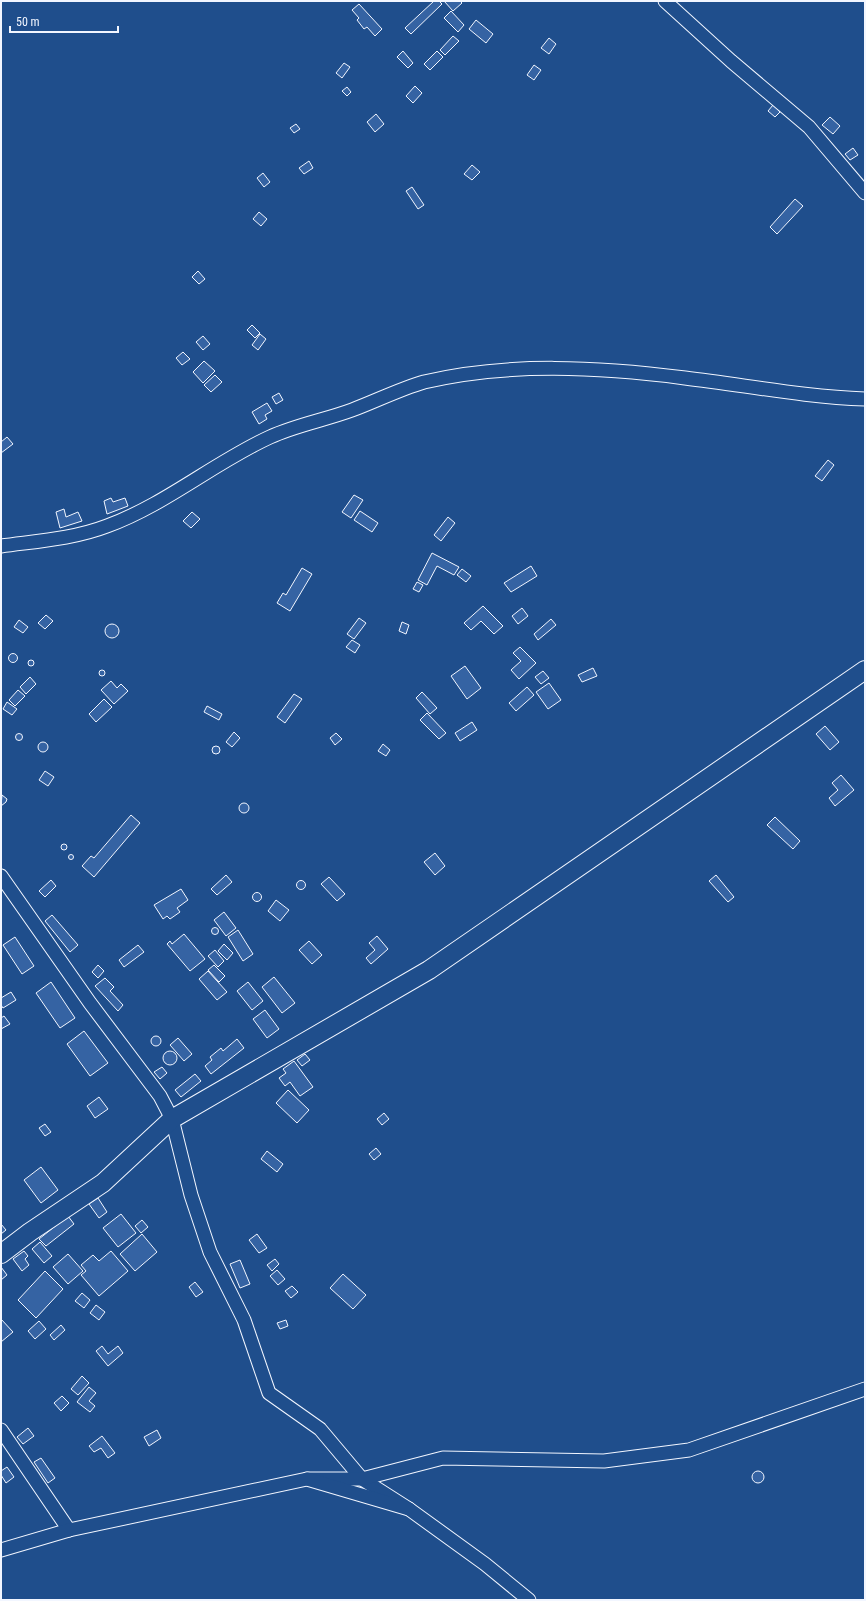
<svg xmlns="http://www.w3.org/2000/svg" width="866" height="1601" font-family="'Roboto Condensed',sans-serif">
  <rect width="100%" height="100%" fill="#1f4e8c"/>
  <g fill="#3563a3" stroke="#f2f6ff">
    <polygon points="434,1 439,1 442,4 411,34 405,28"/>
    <polygon points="444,1 460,1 462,3 453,11"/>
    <polygon points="359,4 382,29 375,36 367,27 364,29 357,20 359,18 352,10"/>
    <polygon points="451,11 464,25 458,32 444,18"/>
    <polygon points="476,20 493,34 486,43 469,29"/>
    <polygon points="453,36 459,41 445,55 440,50"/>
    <polygon points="549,38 556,44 549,54 541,48"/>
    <polygon points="403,51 413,63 408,68 397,57"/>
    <polygon points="437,51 443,57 430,70 424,64"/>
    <polygon points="344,63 350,67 342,78 336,73"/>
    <polygon points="534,65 541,70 534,80 527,75"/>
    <polygon points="415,86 422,93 413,103 406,96"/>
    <polygon points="347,87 351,92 347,96 342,91"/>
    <polygon points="773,105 780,112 775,117 768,111"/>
    <polygon points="376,114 384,124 375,132 367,122"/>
    <polygon points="830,117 840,126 833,134 822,125"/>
    <polygon points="296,124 300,129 294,133 290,128"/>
    <polygon points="853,148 858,155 850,160 845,154"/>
    <polygon points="309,161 313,168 304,174 299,168"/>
    <polygon points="472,165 480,172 472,180 464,174"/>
    <polygon points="263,173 270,182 264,187 257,178"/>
    <polygon points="412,187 424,205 418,209 406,191"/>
    <polygon points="795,199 803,206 777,234 770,227"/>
    <polygon points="259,212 267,219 261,226 253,219"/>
    <polygon points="198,271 205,279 199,284 192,277"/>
    <polygon points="252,325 260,333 255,338 247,330"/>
    <polygon points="260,334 266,339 258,350 252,345"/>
    <polygon points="203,336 210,344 203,350 196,342"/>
    <polygon points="183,352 190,359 182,365 176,358"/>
    <polygon points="204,361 215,371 203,383 193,372"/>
    <polygon points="215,375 222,382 211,392 204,385"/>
    <polygon points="279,393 283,400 276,404 272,397"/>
    <polygon points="267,403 272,411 265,415 267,419 259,424 252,412"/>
    <polygon points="7,437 13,444 1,453 1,442"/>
    <polygon points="828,460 834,465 822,481 815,476"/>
    <polygon points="354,495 363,500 351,518 342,512"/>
    <polygon points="111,498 113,502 125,498 128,506 107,514 104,501"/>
    <polygon points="64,509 66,517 78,512 82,521 60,528 56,512"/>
    <polygon points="360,511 378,523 372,532 354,520"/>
    <polygon points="192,512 200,519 191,528 183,521"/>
    <polygon points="448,517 455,523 441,541 434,535"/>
    <polygon points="432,553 459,567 454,575 437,566 427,585 418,580"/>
    <polygon points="531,566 537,576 511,592 504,583"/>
    <polygon points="302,568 312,574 290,611 277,603 283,593 286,595"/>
    <polygon points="462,569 471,576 466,582 457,575"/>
    <polygon points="417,582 423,585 419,592 413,589"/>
    <polygon points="483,606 503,626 494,634 481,621 471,630 464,623"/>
    <polygon points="522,608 528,616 518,624 512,616"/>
    <polygon points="46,615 53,621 45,629 38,623"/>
    <polygon points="359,618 366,623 354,639 347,634"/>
    <polygon points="551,619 556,625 538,640 534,634"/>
    <polygon points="19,620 28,627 23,633 14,627"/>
    <polygon points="402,622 409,625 406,634 399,631"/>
    <circle cx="112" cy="631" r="7"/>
    <polygon points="352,640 360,645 355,653 346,647"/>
    <polygon points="520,647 536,663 519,679 511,670 521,661 513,653"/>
    <circle cx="13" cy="658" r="4.5"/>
    <circle cx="31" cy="663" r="3"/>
    <polygon points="465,666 481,688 467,699 451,676"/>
    <polygon points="593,668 597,676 582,682 578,675"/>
    <circle cx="102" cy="673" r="3"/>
    <polygon points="543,671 549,678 541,684 535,677"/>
    <polygon points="30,677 36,684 26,694 20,687"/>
    <polygon points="111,681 117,688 121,684 128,691 114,704 101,690"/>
    <polygon points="549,683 561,700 548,709 536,692"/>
    <polygon points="527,687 534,695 516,711 509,703"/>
    <polygon points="18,690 25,696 15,706 9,700"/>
    <polygon points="422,692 437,708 430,714 416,698"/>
    <polygon points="294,694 302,699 285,723 277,717"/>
    <polygon points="104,699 112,707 96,722 89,714"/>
    <polygon points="7,702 17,709 12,715 3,709"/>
    <polygon points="207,706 222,714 219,720 204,712"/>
    <polygon points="427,713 446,733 439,739 420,720"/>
    <polygon points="472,722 477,730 460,741 455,733"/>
    <polygon points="825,726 839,742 830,750 816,734"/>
    <polygon points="234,732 240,738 232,747 226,742"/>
    <polygon points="336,733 342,739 335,745 330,738"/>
    <circle cx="19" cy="737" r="3.5"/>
    <circle cx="43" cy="747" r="5"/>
    <polygon points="383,744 390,750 386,756 378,751"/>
    <circle cx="216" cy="750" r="4"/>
    <polygon points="45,771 54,777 48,786 39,780"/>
    <polygon points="841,775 854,790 835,806 829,798 838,790 832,783"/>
    <polygon points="2,795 7,799 6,802 1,806"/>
    <circle cx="244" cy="808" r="5"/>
    <polygon points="131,815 140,823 94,877 82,866 91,856 94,858"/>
    <polygon points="775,817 800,841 793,849 767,825"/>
    <circle cx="64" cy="847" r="3"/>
    <polygon points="435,853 445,866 435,875 424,862"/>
    <circle cx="71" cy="857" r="2.5"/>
    <polygon points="226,875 232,882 217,895 211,889"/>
    <polygon points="716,875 734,897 728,902 709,881"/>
    <polygon points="329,877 345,894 337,901 321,884"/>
    <polygon points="51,880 56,886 45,897 39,891"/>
    <circle cx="301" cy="885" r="4.5"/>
    <polygon points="181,889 188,900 177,908 180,912 170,919 167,916 163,919 154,905"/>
    <circle cx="257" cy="897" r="4.5"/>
    <polygon points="276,900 289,910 280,921 268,911"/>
    <polygon points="224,912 236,928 226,936 214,920"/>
    <polygon points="52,915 78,945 70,952 45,921"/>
    <circle cx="215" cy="931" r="3.5"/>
    <polygon points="238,930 253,954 243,961 228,937"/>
    <polygon points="184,934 205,959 190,971 167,944 170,941 172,944"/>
    <polygon points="377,936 388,949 371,964 366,958 375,950 369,943"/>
    <polygon points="15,937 34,966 22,974 3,945"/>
    <polygon points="309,941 322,955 312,964 299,950"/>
    <polygon points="224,944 233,953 227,960 218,951"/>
    <polygon points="138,945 144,952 124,967 119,960"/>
    <polygon points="215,950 224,961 218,967 208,956"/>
    <polygon points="98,965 104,971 98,978 92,972"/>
    <polygon points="214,965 225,976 219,982 208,970"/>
    <polygon points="208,971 227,992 217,1000 199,979"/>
    <polygon points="274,977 295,1003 282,1013 262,987"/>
    <polygon points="105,978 114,987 110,991 123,1005 118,1011 95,986"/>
    <polygon points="51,982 75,1018 60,1028 36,993"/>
    <polygon points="248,982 263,1001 252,1010 237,991"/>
    <polygon points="11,992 16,1000 3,1008 1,1005 1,998"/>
    <polygon points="265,1010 279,1029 267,1038 253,1019"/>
    <polygon points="4,1016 10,1024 1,1029 1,1018"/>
    <polygon points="84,1031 108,1063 90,1076 67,1044"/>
    <circle cx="156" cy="1041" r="5"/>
    <polygon points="178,1038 192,1054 184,1061 170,1045"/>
    <polygon points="237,1039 244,1048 211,1074 205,1066 212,1060 210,1057 221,1048 223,1051"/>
    <circle cx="170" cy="1058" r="7"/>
    <polygon points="305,1054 310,1060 302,1066 297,1060"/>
    <polygon points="294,1061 313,1087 300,1096 290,1082 285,1086 279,1078 286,1073 283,1069"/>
    <polygon points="162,1067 167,1073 160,1079 154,1072"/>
    <polygon points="195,1074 201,1081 181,1097 175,1090"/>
    <polygon points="288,1090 309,1110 297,1123 276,1103"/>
    <polygon points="99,1097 108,1109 95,1118 87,1106"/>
    <polygon points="384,1113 389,1119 382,1125 377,1119"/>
    <polygon points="45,1124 51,1132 45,1136 39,1128"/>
    <polygon points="376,1148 381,1154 374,1160 369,1154"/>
    <polygon points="267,1151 283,1164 277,1172 261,1159"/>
    <polygon points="41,1167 58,1190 41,1203 24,1180"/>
    <polygon points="98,1198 107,1212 99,1218 89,1204"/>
    <polygon points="121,1214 136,1233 118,1247 103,1228"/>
    <polygon points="68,1216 74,1224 46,1246 39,1239"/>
    <polygon points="142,1220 148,1227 141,1233 135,1226"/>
    <polygon points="1,1224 6,1230 1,1234"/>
    <polygon points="142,1234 157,1252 135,1271 120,1254"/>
    <polygon points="257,1234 267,1248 259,1253 249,1240"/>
    <polygon points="40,1242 52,1256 44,1263 32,1249"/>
    <polygon points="24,1251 28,1256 25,1259 29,1265 22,1271 13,1259"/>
    <polygon points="111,1251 128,1271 99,1296 81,1275 86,1271 81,1265 93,1255 99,1261"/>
    <polygon points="68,1254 83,1271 68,1284 53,1267"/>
    <polygon points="275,1259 279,1264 272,1271 267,1265"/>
    <polygon points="240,1260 250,1284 240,1288 230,1264"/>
    <polygon points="1,1267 7,1275 1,1280"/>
    <polygon points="277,1270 285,1279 278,1285 270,1276"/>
    <polygon points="45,1271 63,1289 36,1318 18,1300"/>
    <polygon points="343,1274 366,1295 353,1309 330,1288"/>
    <polygon points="195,1282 203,1292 196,1297 189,1287"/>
    <polygon points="292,1286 298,1292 291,1298 285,1291"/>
    <polygon points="82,1293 90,1300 84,1308 75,1301"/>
    <polygon points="96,1305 105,1312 99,1320 90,1313"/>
    <polygon points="1,1319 13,1332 1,1342"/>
    <polygon points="286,1320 288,1326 280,1329 277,1323"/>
    <polygon points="39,1321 46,1329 35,1339 28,1331"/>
    <polygon points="61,1325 65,1330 54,1340 50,1335"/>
    <polygon points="102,1346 108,1354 118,1346 123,1353 108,1366 96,1351"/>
    <polygon points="82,1376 89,1383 78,1395 71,1389"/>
    <polygon points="89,1387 96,1393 89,1401 95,1406 90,1412 77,1402"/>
    <polygon points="62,1396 69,1403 61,1411 54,1403"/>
    <polygon points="28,1428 34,1436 23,1444 17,1437"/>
    <polygon points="157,1430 161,1438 149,1446 144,1437"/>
    <polygon points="102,1436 115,1453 108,1458 101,1448 94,1452 89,1446"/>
    <polygon points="41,1458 55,1478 48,1483 34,1462"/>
    <polygon points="7,1467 14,1477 6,1483 1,1475 1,1471"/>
    <circle cx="758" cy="1477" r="6"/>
  </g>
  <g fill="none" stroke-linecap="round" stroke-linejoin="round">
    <g stroke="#f2f6ff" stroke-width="15">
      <g id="street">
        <polyline points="665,1 731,61 809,127 865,193"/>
        <path d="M1,546C37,541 73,539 107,526C165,505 215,462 270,437C296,425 325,420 352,410C376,401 400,389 424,382C508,362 600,367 685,378C745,385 805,397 865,399"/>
        <polyline points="1,876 90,1003 160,1096 172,1119 191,1195 210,1252 244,1320 269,1393 320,1429 362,1479 409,1509"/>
        <polyline points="1,1430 69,1530"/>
        <polyline points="307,1479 362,1479 443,1458 604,1461 689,1450 865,1389"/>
        <polyline points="1,1550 69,1530 307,1479 409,1509 485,1564 529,1600"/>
      </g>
    </g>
    <g stroke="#f2f6ff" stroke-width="20">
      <polyline id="secondary" points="1,1254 30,1232 103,1183 172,1119 429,970 865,670"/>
    </g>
    <use href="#street" stroke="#1f4e8c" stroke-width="13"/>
    <use href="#secondary" stroke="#1f4e8c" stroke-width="18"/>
  </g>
  <rect width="866" height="1601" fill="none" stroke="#f2f6ff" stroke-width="4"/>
  <path d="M10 26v6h108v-6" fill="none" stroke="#f2f6ff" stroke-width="2"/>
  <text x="16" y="26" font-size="12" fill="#f2f6ff" stroke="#1f4e8c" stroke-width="3" paint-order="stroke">50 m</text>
</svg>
